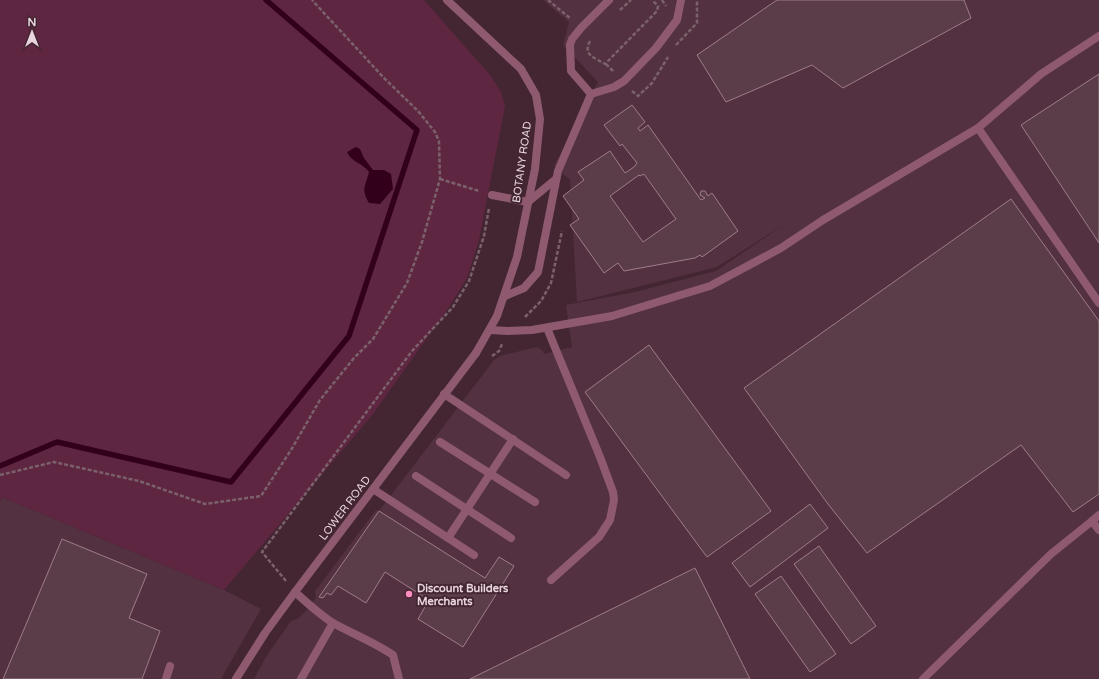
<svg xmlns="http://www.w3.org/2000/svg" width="1099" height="679" font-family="'Varela Round',sans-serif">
  <rect width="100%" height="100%" fill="#432632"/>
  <g fill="#533140">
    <polygon points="543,0 1099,0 1099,679 254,679 267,655 291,621 299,618 310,606 316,597 315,591 319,586 376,510 379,511 494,360 500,356 537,347 542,350 544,354 572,347 566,305 635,292 716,271 785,224 717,267 577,302 570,180 554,166 598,82 563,45 569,22"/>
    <polygon points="2,497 224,590 261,609 221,679 0,679 0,501"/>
  </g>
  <polygon fill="#5f2641" points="0,0 424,0 490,75 501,92 505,106 479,240 467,278 449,307 373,414 224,590 2,497 0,501"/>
  <path fill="#33001c" d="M356,147L360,149L364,158L373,170H384L391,174L393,189L380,204L369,203C361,189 365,187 369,172C363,163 352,163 347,152Z"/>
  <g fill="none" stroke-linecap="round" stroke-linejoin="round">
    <polyline stroke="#33001c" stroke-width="5.5" points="0,466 57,442 231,482 349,336 417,130 266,0"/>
  </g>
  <g fill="#5b3d49" stroke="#9f7c8a" fill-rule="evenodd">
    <polygon points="777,0 964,0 971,18 843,88 812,65 726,102 697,55"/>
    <polygon points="1099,74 1099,243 1021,125"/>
    <path d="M632,105L645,122L638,128L640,131L648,125L701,200L705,198L700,195L701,191H705L708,196L712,193L738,231L702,257L700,255L695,258L624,271L618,263L604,273L570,225L579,219L563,196L584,180L578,172L610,151L625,173L634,167L637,163L622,144L620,146L604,125ZM644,174L676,219L643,242L610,196L639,175L640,176Z"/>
    <polygon points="1011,199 1099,321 1099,494 1073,512 1021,445 867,553 828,504 744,388"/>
    <polygon points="649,345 771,511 707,557 585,392"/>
    <polygon points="810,504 828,528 750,587 732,563"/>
    <polygon points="379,511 485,578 499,557 514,566 463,647 418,619 429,600 385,572 366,603 338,586 331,595 327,593 323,598 319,597"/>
    <polygon points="62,539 147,574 129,618 160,631 142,679 3,679"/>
    <polygon points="819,546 876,626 851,644 794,564"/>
    <polygon points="695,568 750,679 470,679"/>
    <polygon points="781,576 836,654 810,672 755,594"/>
  </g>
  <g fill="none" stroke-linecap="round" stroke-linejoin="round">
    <g stroke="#7b616b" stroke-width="2.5" stroke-dasharray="4 2" stroke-linecap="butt">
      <polyline points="548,0 571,19"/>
      <polyline points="662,0 666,6"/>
      <polyline points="620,10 631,0"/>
      <path d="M590,41C582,56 596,58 605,64L657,11L658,6L652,0"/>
      <polyline points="676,45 697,23 697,0"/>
      <polyline points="606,64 613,71"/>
      <polyline points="632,91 638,96 652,83 668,57"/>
      <polyline points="440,179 479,191"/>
      <polyline points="525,317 541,301 551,283 562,231"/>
      <polyline points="492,356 499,351 502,344"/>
      <polyline points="0,475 54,462 139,481 205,504 261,496 291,450 320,400 354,358 373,339 407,283 422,242 440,179 439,141 435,132 418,111 384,78 312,0"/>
      <polyline points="286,581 262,552 412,351 453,307 469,281 484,236 489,208"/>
    </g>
    <g stroke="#8f5a70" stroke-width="8">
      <polyline points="447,0 521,69 536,95 540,119 535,169 517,257 497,316 476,353"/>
      <polyline points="591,94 571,71 570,45 572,39 581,28 609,0"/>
      <polyline points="978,128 1099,303"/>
      <polyline points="492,195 528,202 556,179"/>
      <polyline points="505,296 524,288 538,272 558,171 591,94 614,87 624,81 656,48 677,20 681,0"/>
      <polyline points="547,328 600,457 613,492 614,500 610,520 599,537 551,580"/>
      <polyline points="490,330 507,331 532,330 612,316 710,286 781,248 823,220 978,128 1041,74 1099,36"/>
      <polyline points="444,394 566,475"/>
      <polyline points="440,442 535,502"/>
      <polyline points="416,476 511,538"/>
      <polyline points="373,489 474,555"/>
      <polyline points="1092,521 1099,515"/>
      <polyline points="448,538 513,439"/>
      <path d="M295,592C307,603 319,614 333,623C353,634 374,642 393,655L399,679"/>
      <polyline points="166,679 170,666"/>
      <polyline points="301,679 333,623"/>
      <polyline points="923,679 1051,554 1092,521 1099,530"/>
    </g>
    <polyline stroke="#8f5a70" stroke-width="8" points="236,679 265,633 295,592 476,353"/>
  </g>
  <circle fill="#fd8ebf" stroke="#432632" stroke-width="1.5" cx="409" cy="594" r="4"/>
  <g text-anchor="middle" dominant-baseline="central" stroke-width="4" stroke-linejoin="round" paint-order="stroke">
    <g font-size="11" fill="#e9d5dd" stroke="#432632">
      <text transform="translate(522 162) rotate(-82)">BOTANY ROAD</text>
      <text transform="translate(345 508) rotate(-53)">LOWER ROAD</text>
    </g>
    <g font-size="11" font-weight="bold" fill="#e9d5dd" stroke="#432632" text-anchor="start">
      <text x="417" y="588">Discount Builders<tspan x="417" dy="13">Merchants</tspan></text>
    </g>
  </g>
  <g transform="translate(32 32)" stroke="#432632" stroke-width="3" paint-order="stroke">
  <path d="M0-3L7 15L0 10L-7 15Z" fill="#e9d5dd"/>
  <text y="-6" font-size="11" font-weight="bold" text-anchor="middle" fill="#e9d5dd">N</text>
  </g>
</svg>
